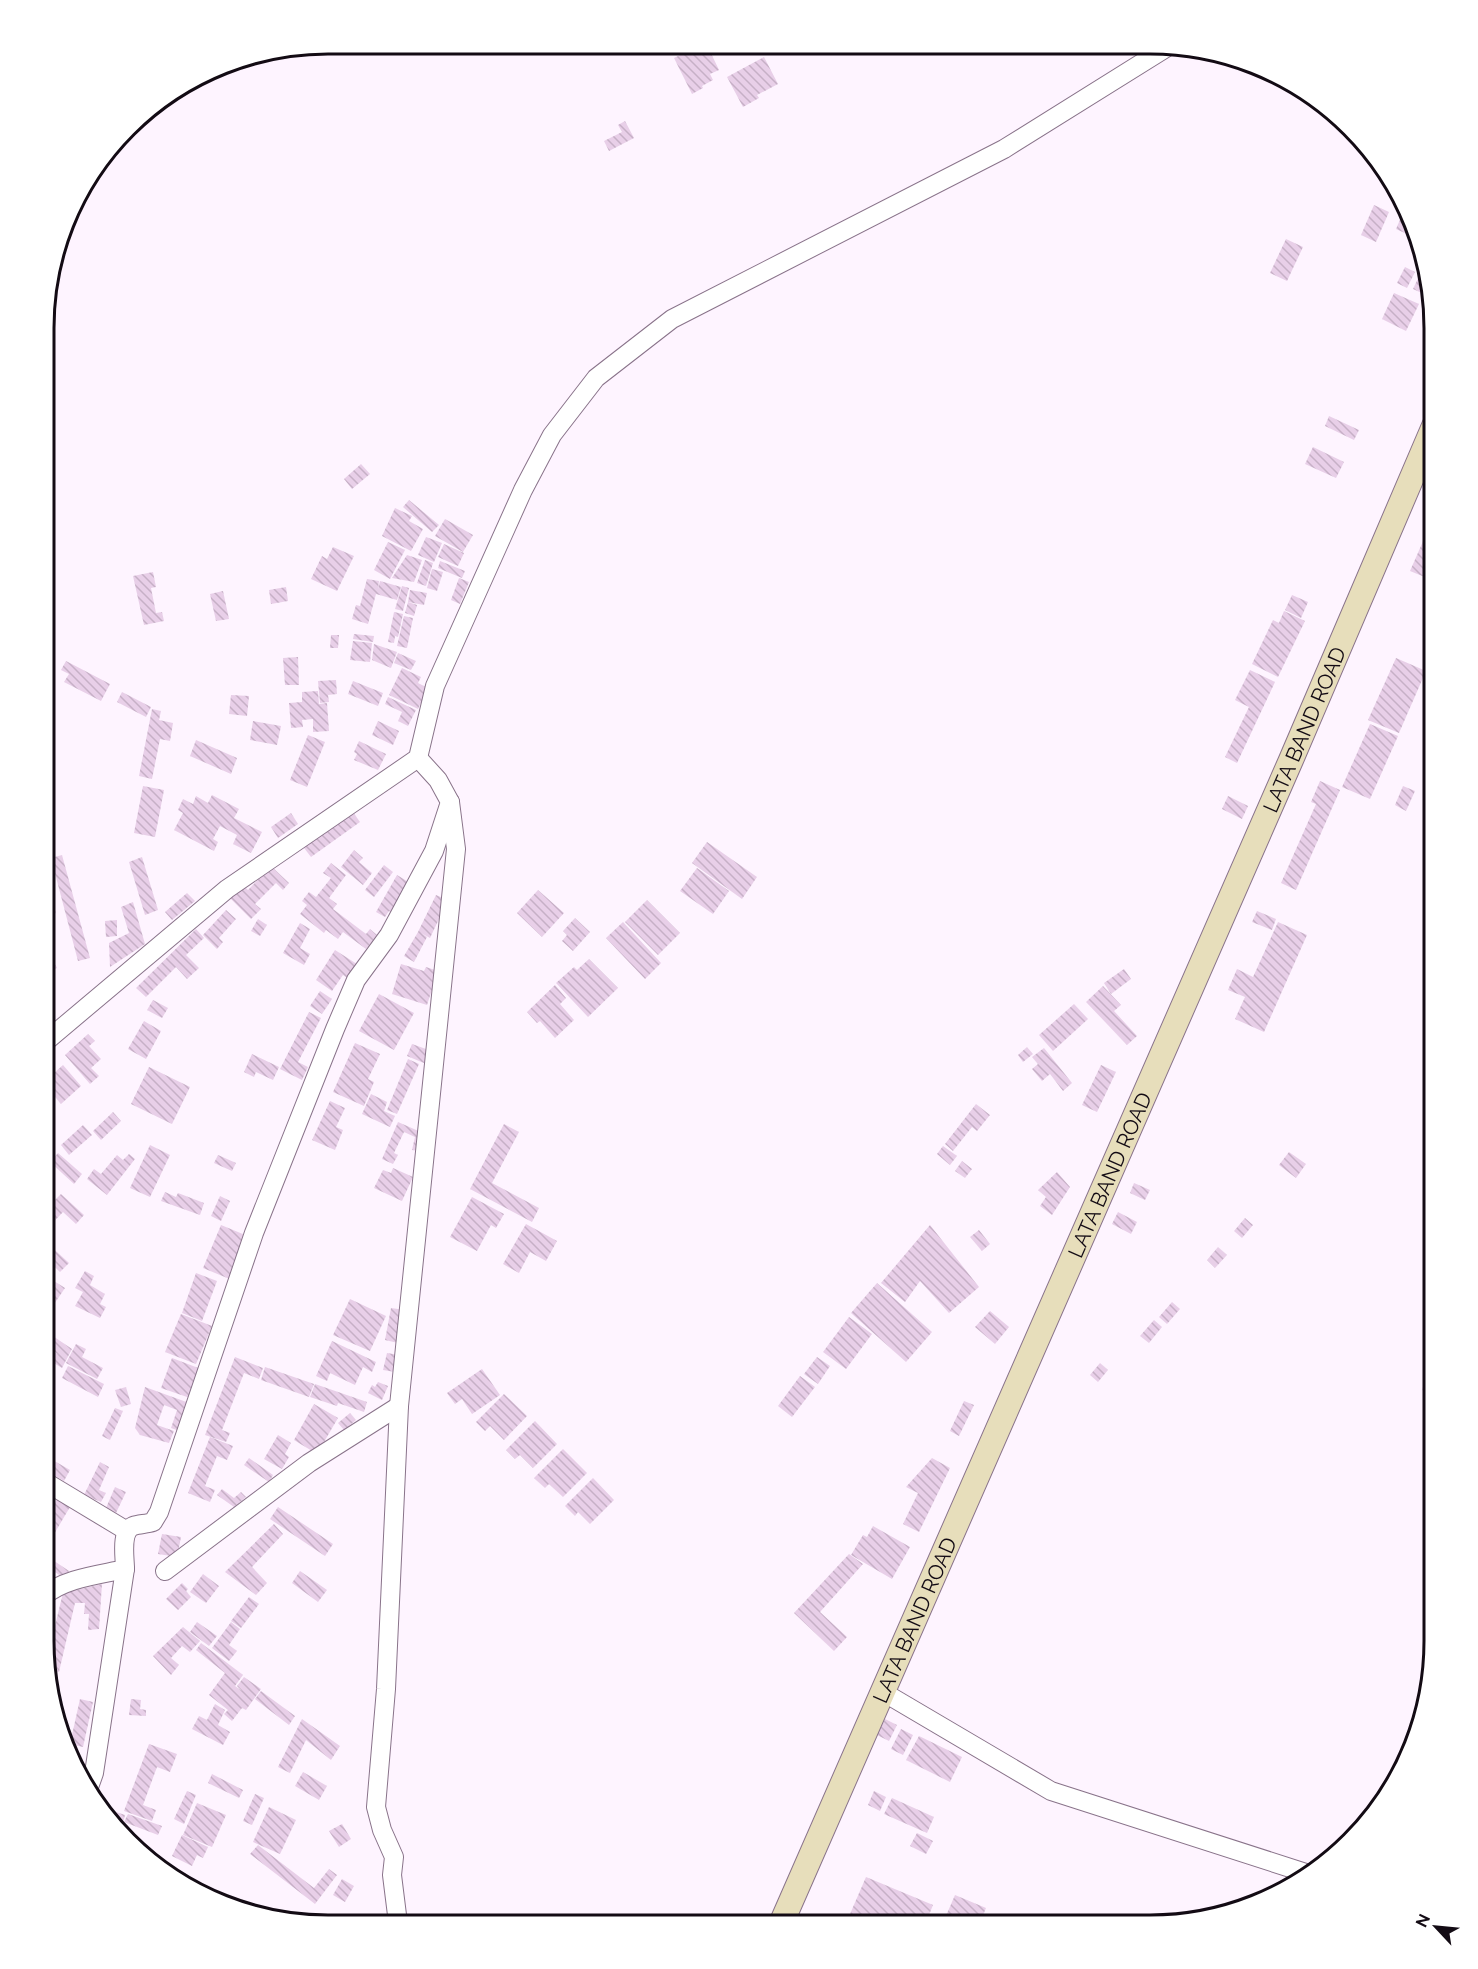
<svg xmlns="http://www.w3.org/2000/svg" width="1478" height="1969" font-family="Raleway,sans-serif">
  <defs>
    <pattern id="building-back-hatch" width="6" height="6" patternUnits="userSpaceOnUse" patternTransform="scale(1.5)"><rect width="6" height="6" fill="#e8cfe8"/><path d="M-1 5l2 2M0 0l6 6M5-1l2 2" fill="none" stroke="#c6b0c6"/></pattern>
  </defs>
  <rect width="100%" height="100%" fill="#fef4ff"/>
  <g fill="url(#building-back-hatch)">
    <polygon points="700,45 707,45 719,70 710,74 713,80 702,86 703,88 692,94 674,58"/>
    <polygon points="724,45 756,45 737,54 734,49 728,52"/>
    <polygon points="764,57 778,84 757,95 759,98 743,107 727,77"/>
    <polygon points="625,121 634,138 609,151 604,141 622,132 618,125"/>
    <polygon points="1374,205 1389,212 1376,242 1361,235"/>
    <polygon points="1402,215 1409,219 1411,229 1409,235 1396,229"/>
    <polygon points="1286,239 1303,247 1287,281 1270,273"/>
    <polygon points="1405,267 1415,272 1407,288 1397,283"/>
    <polygon points="1421,272 1426,290 1424,294 1413,289"/>
    <polygon points="1394,293 1419,304 1406,331 1382,319"/>
    <polygon points="1329,416 1359,430 1354,440 1325,426"/>
    <polygon points="1313,447 1344,462 1336,478 1305,464"/>
    <polygon points="361,464 370,474 352,489 344,479"/>
    <polygon points="409,500 439,525 432,532 403,507"/>
    <polygon points="395,508 412,516 409,521 423,529 411,551 382,536"/>
    <polygon points="1434,516 1434,574 1432,580 1410,571"/>
    <polygon points="445,519 473,535 463,552 435,536"/>
    <polygon points="426,537 442,543 434,562 418,555"/>
    <polygon points="388,542 405,550 390,579 374,570"/>
    <polygon points="444,544 464,553 458,566 438,557"/>
    <polygon points="333,547 354,556 337,591 311,579 322,556 327,559"/>
    <polygon points="407,555 422,560 414,582 392,578"/>
    <polygon points="425,560 433,563 426,586 417,583"/>
    <polygon points="440,561 465,571 462,578 438,568"/>
    <polygon points="432,569 443,572 437,591 427,588"/>
    <polygon points="153,572 156,587 151,588 156,613 162,612 164,621 144,625 133,576"/>
    <polygon points="459,578 469,582 460,604 451,600"/>
    <polygon points="367,579 379,581 378,589 380,581 401,587 397,600 376,594 368,624 352,619 356,605 360,606"/>
    <polygon points="402,586 409,588 403,611 395,609"/>
    <polygon points="286,587 288,601 271,604 269,590"/>
    <polygon points="410,590 427,593 424,605 408,602"/>
    <polygon points="223,591 229,619 216,621 210,594"/>
    <polygon points="1292,595 1308,602 1301,618 1285,610"/>
    <polygon points="408,602 417,605 414,616 405,613"/>
    <polygon points="1284,611 1305,621 1278,677 1252,664 1273,620 1279,623"/>
    <polygon points="394,612 403,614 398,637 395,636 394,643 388,642"/>
    <polygon points="404,616 413,618 407,648 397,646"/>
    <polygon points="354,634 374,636 373,642 353,639"/>
    <polygon points="331,635 339,635 338,648 330,648"/>
    <polygon points="353,641 372,643 370,662 350,660"/>
    <polygon points="374,644 397,652 391,668 372,660"/>
    <polygon points="398,653 416,661 411,670 394,663"/>
    <polygon points="298,657 299,685 285,685 283,658"/>
    <polygon points="1396,658 1426,671 1399,733 1368,720"/>
    <polygon points="66,661 110,684 101,701 64,682 69,674 61,670"/>
    <polygon points="402,668 421,677 418,683 428,688 418,709 389,695"/>
    <polygon points="1250,670 1275,682 1237,763 1225,757 1249,707 1235,700"/>
    <polygon points="336,680 337,694 328,695 329,702 320,703 318,681"/>
    <polygon points="353,681 383,693 378,706 348,694"/>
    <polygon points="318,691 319,704 327,703 329,731 313,732 313,719 302,720 303,727 291,728 289,703 302,702 302,692"/>
    <polygon points="122,692 151,707 146,717 117,702"/>
    <polygon points="231,695 249,696 247,716 229,714"/>
    <polygon points="388,697 416,710 408,726 398,721 402,712 385,704"/>
    <polygon points="152,709 161,711 159,720 173,723 170,741 160,739 152,779 139,776"/>
    <polygon points="253,721 281,726 277,745 250,740"/>
    <polygon points="378,721 399,731 393,745 372,735"/>
    <polygon points="1370,724 1398,736 1370,799 1342,787"/>
    <polygon points="308,735 325,742 307,787 290,780"/>
    <polygon points="196,740 237,758 231,774 190,756"/>
    <polygon points="359,741 386,754 378,770 354,760 357,754 354,752"/>
    <polygon points="1320,781 1340,790 1296,890 1281,883 1316,804 1311,802"/>
    <polygon points="143,786 164,790 155,837 134,833"/>
    <polygon points="1403,786 1415,791 1406,811 1395,805"/>
    <polygon points="212,795 239,809 234,818 262,832 251,853 233,844 237,835 220,826 213,839 218,842 214,851 174,830 183,813 178,810 183,799 193,804 196,796 208,803"/>
    <polygon points="1228,796 1248,806 1242,819 1222,809"/>
    <polygon points="350,808 360,822 311,857 301,844"/>
    <polygon points="291,813 298,824 278,838 271,827"/>
    <polygon points="707,842 757,877 742,899 692,863"/>
    <polygon points="354,850 363,858 359,862 372,873 363,885 341,867"/>
    <polygon points="62,855 90,958 78,961 51,858"/>
    <polygon points="142,857 158,910 145,915 129,862"/>
    <polygon points="331,863 346,875 329,898 337,904 333,909 366,934 370,929 377,935 366,949 343,932 338,939 326,930 324,933 300,914 307,905 302,901 309,892 316,897 331,878 323,873"/>
    <polygon points="384,865 393,872 374,897 365,890"/>
    <polygon points="271,866 289,883 283,890 276,883 255,904 261,909 251,919 230,898 243,885 248,890"/>
    <polygon points="697,868 729,891 713,914 680,891"/>
    <polygon points="397,875 410,883 392,913 389,911 385,917 376,912"/>
    <polygon points="45,884 56,913 45,917"/>
    <polygon points="538,890 564,913 542,937 517,913"/>
    <polygon points="187,893 195,901 172,920 165,912"/>
    <polygon points="436,895 448,900 430,938 421,933 427,937 414,962 404,956 418,932"/>
    <polygon points="647,900 680,933 658,955 625,922"/>
    <polygon points="133,902 145,944 110,967 109,943 129,933 121,907"/>
    <polygon points="226,910 236,919 219,938 223,942 217,949 203,935"/>
    <polygon points="1257,911 1276,919 1272,930 1252,922"/>
    <polygon points="575,918 590,932 573,951 562,941 567,935 563,931"/>
    <polygon points="258,919 267,925 260,936 251,931"/>
    <polygon points="117,920 117,936 106,937 105,921"/>
    <polygon points="623,922 661,963 645,979 606,938"/>
    <polygon points="1278,922 1307,935 1264,1032 1235,1019 1245,997 1228,990 1237,969 1253,977"/>
    <polygon points="300,923 310,929 300,948 310,954 304,965 283,953"/>
    <polygon points="196,929 204,938 186,955 199,968 187,979 176,967 146,997 136,988"/>
    <polygon points="45,947 57,968 45,974"/>
    <polygon points="335,950 360,966 350,980 343,975 332,991 316,980"/>
    <polygon points="589,959 618,988 588,1017 556,983 574,967 577,970"/>
    <polygon points="401,964 424,971 426,967 438,971 427,1005 392,994"/>
    <polygon points="1124,969 1131,979 1111,994 1104,983"/>
    <polygon points="555,985 566,998 560,1004 574,1020 555,1038 540,1021 537,1023 527,1012"/>
    <polygon points="1103,986 1121,1005 1114,1011 1137,1036 1127,1045 1086,1002"/>
    <polygon points="320,991 332,999 322,1014 310,1006"/>
    <polygon points="379,994 414,1013 394,1050 359,1031"/>
    <polygon points="153,1000 168,1008 162,1018 147,1010"/>
    <polygon points="1074,1004 1088,1019 1053,1051 1039,1035"/>
    <polygon points="309,1012 321,1018 298,1062 308,1067 302,1080 280,1069"/>
    <polygon points="144,1021 161,1031 146,1059 128,1049"/>
    <polygon points="428,1033 431,1066 407,1056 412,1044 426,1049"/>
    <polygon points="88,1034 95,1041 89,1046 101,1059 91,1068 99,1076 90,1084 65,1055"/>
    <polygon points="355,1043 380,1054 368,1079 374,1082 364,1106 333,1092"/>
    <polygon points="1027,1047 1033,1054 1023,1062 1018,1055"/>
    <polygon points="1044,1048 1072,1083 1063,1091 1050,1074 1042,1081 1032,1069 1038,1064 1032,1057"/>
    <polygon points="252,1054 279,1067 273,1080 256,1072 254,1077 244,1072"/>
    <polygon points="408,1059 419,1064 397,1114 387,1110"/>
    <polygon points="63,1065 81,1086 61,1104 45,1085 45,1081"/>
    <polygon points="1101,1065 1116,1072 1097,1112 1082,1105"/>
    <polygon points="149,1067 190,1087 172,1124 131,1104"/>
    <polygon points="47,1092 55,1098 44,1111 45,1094"/>
    <polygon points="371,1094 387,1102 384,1111 395,1116 390,1127 362,1114"/>
    <polygon points="330,1101 345,1108 336,1127 343,1130 335,1150 312,1140"/>
    <polygon points="976,1104 990,1115 977,1131 972,1127 953,1151 945,1144"/>
    <polygon points="113,1112 121,1121 101,1140 93,1131"/>
    <polygon points="398,1122 423,1133 419,1151 412,1150 415,1137 404,1132 394,1153 398,1155 393,1164 382,1159"/>
    <polygon points="504,1124 519,1132 492,1183 539,1208 532,1222 470,1189"/>
    <polygon points="83,1125 92,1135 69,1155 61,1145"/>
    <polygon points="150,1145 170,1155 150,1197 130,1188"/>
    <polygon points="943,1146 957,1156 950,1165 937,1154"/>
    <polygon points="1289,1152 1306,1164 1296,1178 1279,1165"/>
    <polygon points="58,1153 82,1174 74,1184 50,1162"/>
    <polygon points="129,1154 135,1159 107,1195 87,1179 94,1169 101,1174 117,1155 123,1160"/>
    <polygon points="218,1155 236,1163 232,1171 214,1163"/>
    <polygon points="962,1161 972,1169 965,1178 955,1171"/>
    <polygon points="393,1168 413,1177 402,1201 374,1188 383,1170 391,1173"/>
    <polygon points="1057,1172 1070,1187 1052,1215 1040,1206 1046,1197 1038,1190"/>
    <polygon points="1134,1183 1150,1190 1145,1200 1130,1193"/>
    <polygon points="165,1192 176,1197 178,1193 204,1203 200,1215 161,1201"/>
    <polygon points="61,1194 84,1215 76,1224 63,1212 44,1232 44,1211"/>
    <polygon points="220,1196 230,1201 221,1221 211,1216"/>
    <polygon points="472,1197 504,1214 496,1228 491,1225 477,1251 450,1237"/>
    <polygon points="1118,1212 1137,1222 1131,1234 1112,1224"/>
    <polygon points="1245,1218 1253,1225 1242,1238 1234,1231"/>
    <polygon points="526,1224 557,1241 546,1261 530,1252 519,1273 503,1264"/>
    <polygon points="221,1225 250,1237 232,1280 203,1268"/>
    <polygon points="930,1225 979,1287 949,1313 920,1281 905,1302 881,1283"/>
    <polygon points="979,1230 990,1244 982,1251 970,1237"/>
    <polygon points="44,1240 69,1263 60,1272 44,1257"/>
    <polygon points="1218,1247 1227,1255 1215,1268 1207,1260"/>
    <polygon points="85,1271 94,1276 90,1285 105,1294 100,1304 106,1307 100,1318 75,1306 83,1292 75,1288"/>
    <polygon points="196,1273 217,1281 202,1321 182,1313"/>
    <polygon points="54,1281 65,1288 44,1319 44,1296"/>
    <polygon points="877,1283 932,1332 906,1362 851,1313"/>
    <polygon points="350,1299 386,1316 370,1351 333,1335"/>
    <polygon points="1172,1302 1180,1309 1167,1324 1159,1317"/>
    <polygon points="391,1308 405,1310 398,1343 385,1340"/>
    <polygon points="990,1311 1009,1327 995,1344 975,1327"/>
    <polygon points="181,1314 212,1326 196,1364 165,1352"/>
    <polygon points="849,1317 872,1334 846,1369 823,1352"/>
    <polygon points="1154,1320 1162,1327 1149,1343 1140,1336"/>
    <polygon points="44,1330 72,1349 62,1368 44,1357 44,1346 59,1355 44,1344"/>
    <polygon points="332,1341 376,1362 372,1372 363,1367 355,1385 330,1373 327,1381 316,1376"/>
    <polygon points="76,1344 86,1349 82,1357 103,1368 97,1379 66,1363"/>
    <polygon points="387,1353 399,1355 395,1372 383,1370"/>
    <polygon points="235,1357 263,1368 259,1379 244,1373 222,1430 230,1433 226,1442 205,1435"/>
    <polygon points="817,1357 830,1366 818,1384 804,1374"/>
    <polygon points="172,1358 201,1369 190,1398 161,1388"/>
    <polygon points="1100,1363 1108,1370 1098,1382 1090,1375"/>
    <polygon points="68,1366 104,1384 98,1397 62,1378"/>
    <polygon points="265,1367 314,1384 309,1397 261,1380"/>
    <polygon points="482,1369 500,1395 472,1414 462,1399 455,1404 447,1393"/>
    <polygon points="800,1376 815,1387 792,1417 778,1406"/>
    <polygon points="1427,1376 1434,1379 1434,1394 1422,1390"/>
    <polygon points="378,1382 388,1386 382,1400 368,1393 372,1385 375,1387"/>
    <polygon points="315,1384 367,1402 364,1412 338,1403 337,1406 310,1397"/>
    <polygon points="126,1387 131,1404 121,1407 115,1390"/>
    <polygon points="145,1387 192,1404 182,1432 171,1428 177,1410 164,1405 157,1425 174,1431 169,1443 140,1435 135,1428"/>
    <polygon points="504,1394 527,1416 504,1440 490,1426 485,1431 476,1422"/>
    <polygon points="964,1401 974,1405 959,1436 950,1431"/>
    <polygon points="314,1404 338,1418 317,1454 294,1440"/>
    <polygon points="115,1408 123,1411 110,1440 102,1436"/>
    <polygon points="350,1413 356,1420 344,1430 338,1423"/>
    <polygon points="535,1421 557,1444 533,1468 520,1455 515,1459 506,1450"/>
    <polygon points="278,1435 291,1443 285,1454 289,1457 282,1469 264,1459"/>
    <polygon points="210,1437 233,1446 227,1460 217,1456 205,1486 215,1490 210,1502 188,1493"/>
    <polygon points="563,1449 587,1473 563,1497 549,1484 545,1488 534,1478"/>
    <polygon points="44,1455 70,1470 64,1481 44,1469"/>
    <polygon points="249,1458 273,1475 269,1482 244,1465"/>
    <polygon points="932,1458 950,1468 919,1532 903,1524 918,1493 906,1487"/>
    <polygon points="100,1462 109,1467 99,1490 106,1493 101,1502 84,1495"/>
    <polygon points="593,1478 614,1500 590,1524 578,1512 575,1516 565,1506"/>
    <polygon points="115,1487 126,1492 116,1513 106,1508"/>
    <polygon points="222,1489 234,1498 241,1492 246,1497 234,1507 217,1495"/>
    <polygon points="57,1499 70,1507 44,1551 44,1524"/>
    <polygon points="278,1507 333,1544 325,1556 270,1519"/>
    <polygon points="274,1524 283,1534 252,1567 267,1583 256,1595 225,1572"/>
    <polygon points="873,1526 910,1547 892,1579 851,1555 863,1535 867,1537"/>
    <polygon points="162,1534 181,1537 177,1557 158,1554"/>
    <polygon points="44,1554 69,1571 64,1578 44,1565"/>
    <polygon points="849,1554 863,1564 820,1612 847,1637 834,1651 794,1613"/>
    <polygon points="300,1571 327,1590 318,1602 292,1583"/>
    <polygon points="203,1574 219,1586 206,1603 190,1592"/>
    <polygon points="182,1583 188,1589 186,1591 191,1597 178,1610 166,1599"/>
    <polygon points="102,1584 99,1629 88,1630 89,1614 84,1614 85,1603 75,1603 59,1672 50,1670 47,1658 63,1593"/>
    <polygon points="249,1597 259,1604 241,1628 231,1621"/>
    <polygon points="197,1622 217,1636 209,1646 190,1632"/>
    <polygon points="231,1622 240,1629 229,1645 237,1651 229,1661 212,1648"/>
    <polygon points="183,1627 200,1641 190,1652 182,1646 171,1658 179,1665 171,1675 153,1656"/>
    <polygon points="201,1643 243,1675 235,1686 242,1691 237,1686 244,1677 261,1689 246,1710 242,1708 232,1721 224,1714 228,1710 209,1695 225,1673 196,1650"/>
    <polygon points="261,1691 295,1716 289,1725 255,1699"/>
    <polygon points="80,1699 93,1702 83,1747 70,1744"/>
    <polygon points="131,1699 141,1700 140,1709 146,1710 146,1716 129,1715"/>
    <polygon points="215,1704 225,1710 218,1725 230,1732 223,1745 192,1729 199,1716 207,1720"/>
    <polygon points="302,1719 340,1746 331,1760 306,1740 290,1773 278,1767"/>
    <polygon points="885,1719 897,1725 889,1741 877,1735"/>
    <polygon points="901,1729 913,1735 903,1755 891,1749"/>
    <polygon points="919,1736 962,1757 950,1782 906,1760"/>
    <polygon points="149,1744 177,1754 170,1772 157,1767 143,1805 156,1810 152,1821 124,1811"/>
    <polygon points="303,1772 327,1786 319,1800 295,1786"/>
    <polygon points="212,1774 243,1790 239,1798 208,1783"/>
    <polygon points="187,1791 196,1795 184,1824 174,1819"/>
    <polygon points="874,1791 886,1797 880,1811 868,1805"/>
    <polygon points="255,1794 264,1798 252,1825 243,1821"/>
    <polygon points="892,1798 934,1817 927,1833 884,1814"/>
    <polygon points="197,1803 226,1815 212,1847 183,1835"/>
    <polygon points="269,1807 296,1820 280,1854 253,1842"/>
    <polygon points="113,1811 125,1815 120,1834 110,1822"/>
    <polygon points="128,1814 162,1826 158,1835 124,1822"/>
    <polygon points="342,1824 351,1839 339,1847 329,1831"/>
    <polygon points="917,1833 933,1841 926,1854 910,1846"/>
    <polygon points="182,1835 208,1847 203,1858 197,1855 192,1866 172,1856"/>
    <polygon points="258,1845 314,1888 329,1869 337,1875 315,1904 250,1854"/>
    <polygon points="866,1877 933,1905 925,1925 875,1925 850,1914"/>
    <polygon points="342,1879 354,1886 345,1902 333,1895"/>
    <polygon points="955,1895 986,1908 979,1925 942,1925"/>
  </g>
  <g fill="none" stroke-linecap="round" stroke-linejoin="round">
    <g stroke="#89738a" stroke-width="20">
      <g id="minor">
        <polyline points="45,1042 227,889 418,758 435,686 523,490 552,435 596,378 672,319 1004,149 1169,46"/>
        <polyline points="44,1481 127,1531"/>
        <polyline points="165,1571 309,1463 399,1406"/>
        <path d="M44,1596C65,1578 99,1575 125,1569"/>
        <polyline points="883,1692 1051,1791 1309,1874"/>
        <path d="M88,1790L94,1773L125,1569C125,1557 120,1532 133,1526C139,1524 147,1524 153,1522L159,1512L254,1233L335,1029L356,980L389,935L434,851L450,802L438,780L418,758"/>
        <polyline points="398,1923 392,1875 394,1857 382,1830 376,1807 386,1689 399,1406 456,849 450,802"/>
      </g>
    </g>
    <g stroke="#89738a" stroke-width="26">
      <g id="secondary">
        <path id="s1" d="M781,1924L1291,760L1434,426"/>
      </g>
    </g>
    <use href="#minor" stroke="#fff" stroke-width="18"/>
    <use href="#secondary" stroke="#e7debb" stroke-width="24"/>
  </g>
  <g text-anchor="middle" dominant-baseline="central" stroke-width="5" stroke-linejoin="round" paint-order="stroke">
    <g font-size="21" fill="#130b14" stroke="#fff">
      <text stroke="none"><textPath href="#s1" startOffset="1304">LATA BAND ROAD</textPath></text>
      <text stroke="none"><textPath href="#s1" startOffset="818">LATA BAND ROAD</textPath></text>
      <text stroke="none"><textPath href="#s1" startOffset="332">LATA BAND ROAD</textPath></text>
    </g>
  </g>
  <path d="M0 0H1478V1969H0ZM328 54H1150A274 274 0 0 1 1424 328V1641A274 274 0 0 1 1150 1915H328A274 274 0 0 1 54 1641V328A274 274 0 0 1 328 54Z" fill="#fff" fill-rule="evenodd"/>
  <path fill="none" stroke="#130b14" stroke-width="3" d="M328 54H1150A274 274 0 0 1 1424 328V1641A274 274 0 0 1 1150 1915H328A274 274 0 0 1 54 1641V328A274 274 0 0 1 328 54Z"/>
  <g transform="translate(1436 1927) rotate(296)" stroke="#ffffff" stroke-width="4.5" paint-order="stroke">
  <path d="M0-4.5L10 22L0 15L-10 22Z" fill="#130b14"/>
  <text y="-9" font-size="16" font-weight="bold" text-anchor="middle" fill="#130b14">N</text>
  </g>
</svg>
